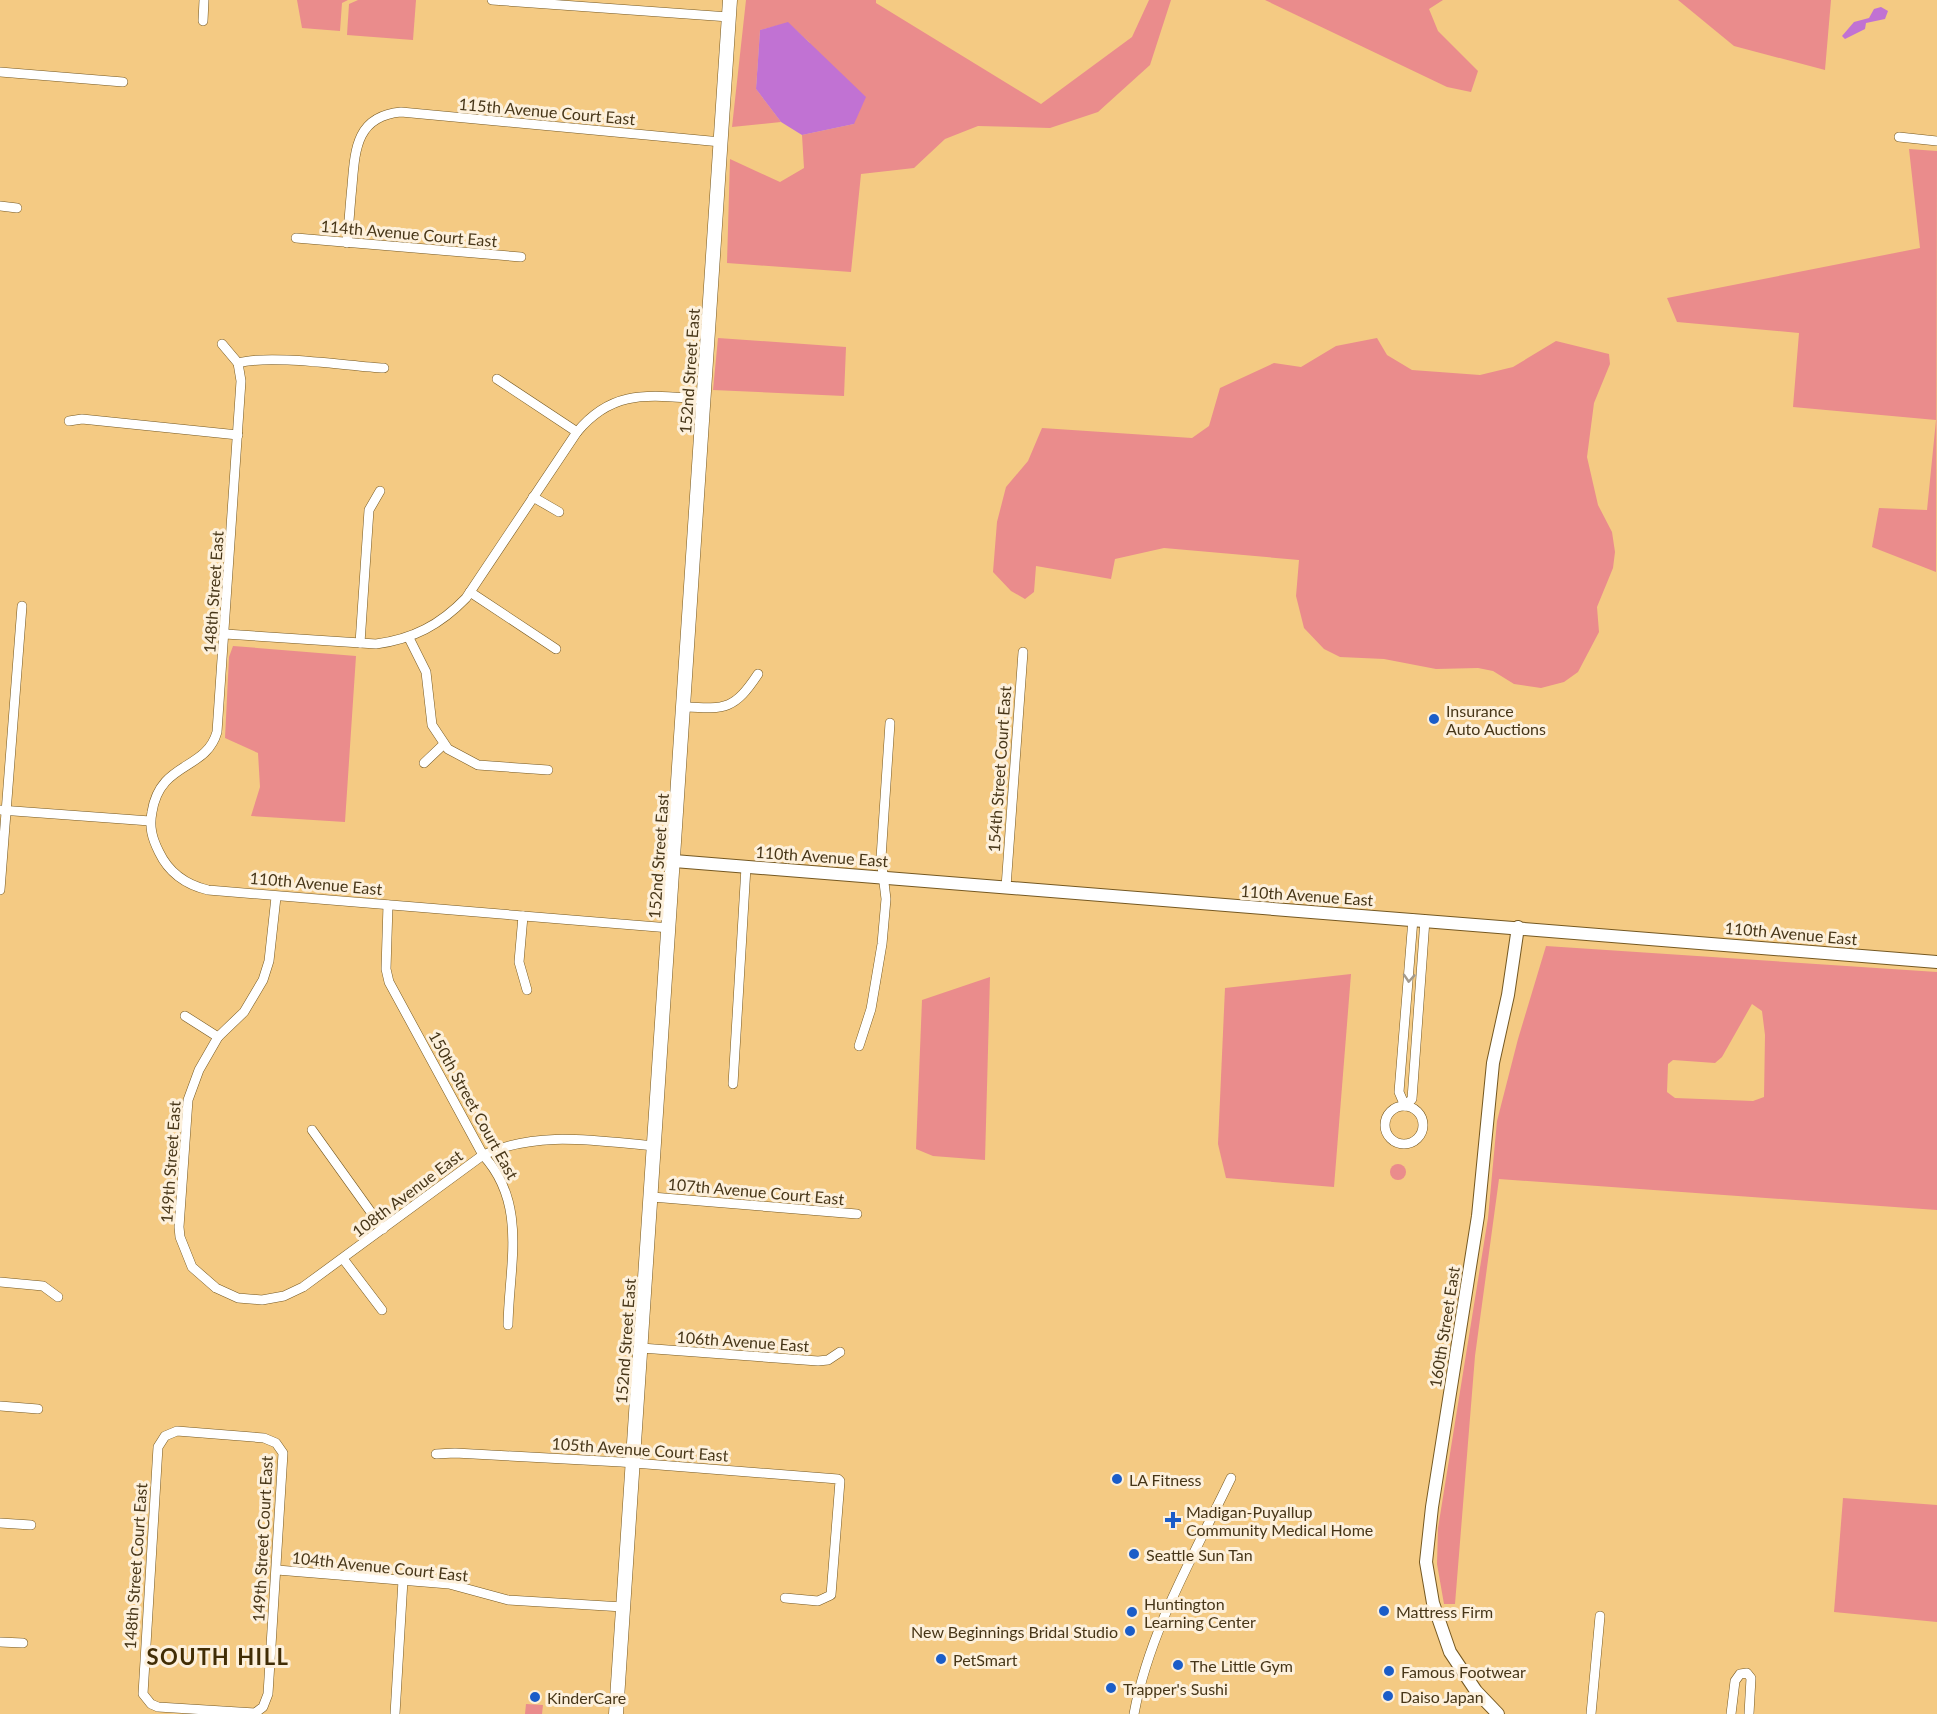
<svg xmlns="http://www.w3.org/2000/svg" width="1937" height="1714" font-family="Lato,sans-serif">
  <rect width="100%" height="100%" fill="#f4ca83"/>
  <g fill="#ea8c8c" fill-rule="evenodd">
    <polygon points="297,0 348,0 342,3 340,31 302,28"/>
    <polygon points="358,0 416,0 413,40 347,35 349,4"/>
    <polygon points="746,0 876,0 876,3 1041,104 1132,37 1149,0 1171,0 1150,65 1098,112 1050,128 978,126 945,139 914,168 861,174 851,272 727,263 730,159 780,182 804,168 802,135 854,124 809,42 788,23 760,30 756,89 781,122 732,127"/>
    <polygon points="1265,0 1443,0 1429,9 1438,31 1478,71 1471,92 1447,87"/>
    <polygon points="1678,0 1831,0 1825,70 1734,46"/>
    <polygon points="1909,149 1937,151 1936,572 1872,547 1879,508 1927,510 1936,420 1793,407 1799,333 1677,322 1667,298 1920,248"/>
    <polygon points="718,338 846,347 844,396 713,390"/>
    <polygon points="1377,338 1387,355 1412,370 1480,375 1513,367 1556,341 1609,354 1610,364 1594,403 1587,457 1598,505 1612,532 1615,552 1613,568 1597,607 1599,632 1578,672 1564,682 1541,688 1514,684 1493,671 1478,668 1436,669 1384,659 1340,657 1324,649 1304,628 1296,596 1299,560 1164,548 1115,559 1111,579 1036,566 1034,592 1025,599 1011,591 993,572 997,522 1006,487 1028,461 1042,428 1192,438 1209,426 1220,388 1274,363 1301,367 1336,346"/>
    <polygon points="233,646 356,656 345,822 251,816 260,787 258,753 225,738 229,657"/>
    <path d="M1546,946L1937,972V1210L1499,1179L1475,1356L1455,1604H1444L1437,1564L1438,1528L1488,1218L1497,1121L1518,1039ZM1752,1004L1762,1011L1765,1035L1764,1097L1753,1101L1675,1098L1667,1092L1668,1064L1673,1060L1715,1063L1722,1057Z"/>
    <polygon points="1351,974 1334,1187 1226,1178 1218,1144 1225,988"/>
    <polygon points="990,977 985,1160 933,1156 916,1149 922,1000"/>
    <circle cx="1398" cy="1172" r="8"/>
    <polygon points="1843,1498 1937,1505 1937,1622 1834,1612"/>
    <polygon points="526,1704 543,1705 542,1714 525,1714"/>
  </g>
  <g fill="#c172d3">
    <polygon points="1881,7 1888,11 1885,19 1866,23 1865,29 1845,39 1842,36 1854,22 1869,18 1874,9"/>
    <polygon points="788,22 866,97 854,124 802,135 781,122 756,89 760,30"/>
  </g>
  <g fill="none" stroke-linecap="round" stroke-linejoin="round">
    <g stroke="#755821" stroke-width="10">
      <g id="minor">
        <polyline points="492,0 729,17"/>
        <polyline points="203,21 204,0"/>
        <polyline points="0,72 123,82"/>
        <polyline points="1899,137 1937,141"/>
        <polyline points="0,206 17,208"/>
        <polyline points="296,238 521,257"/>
        <path d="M347,243C349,224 350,205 352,186C355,150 356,116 401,112L721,142"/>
        <path d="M222,344L238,363L241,381L217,732C206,771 160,761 152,812C149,827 152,838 159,852C169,873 187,885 208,890L670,928"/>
        <path d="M238,363C270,354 348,366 384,368"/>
        <polyline points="497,379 577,432"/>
        <polyline points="69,421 82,419 238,435"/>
        <polyline points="533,497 559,512"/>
        <polyline points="470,592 556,649"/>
        <path d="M225,634L376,644C413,639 440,625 466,598L577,432C614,387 652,396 704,399"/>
        <polyline points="409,638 426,672 432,725 448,749 478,765 548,770"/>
        <polyline points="360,643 369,510 380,491"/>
        <path d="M684,707C726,709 734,710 758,674"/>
        <polyline points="424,763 444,744"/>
        <polyline points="0,810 150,821"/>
        <polyline points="1006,887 1023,652"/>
        <polyline points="0,890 22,606"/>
        <path d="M276,897L269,961L263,980L244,1012L218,1037L199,1070L188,1100L179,1227L180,1237L192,1267L216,1288L238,1298L262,1300L284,1296L303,1287L483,1155C538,1130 596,1141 655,1146"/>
        <path d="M388,905L386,969L389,982L483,1155C528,1204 509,1265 508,1325"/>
        <polyline points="523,916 519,962 527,990"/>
        <polyline points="1413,919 1399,1092 1405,1106 1412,1099 1425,920"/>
        <polyline points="185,1016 218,1037"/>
        <polyline points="859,1046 871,1009 882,944 886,899 881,858 890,723"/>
        <polyline points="733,1084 746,867"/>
        <circle cx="1404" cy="1125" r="19"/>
        <polyline points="312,1130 383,1229"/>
        <polyline points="652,1197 857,1214"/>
        <polyline points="344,1260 382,1310"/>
        <polyline points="0,1282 43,1286 58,1297"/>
        <polyline points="641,1348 818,1361 828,1360 840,1352"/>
        <polyline points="0,1406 38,1409"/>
        <polygon points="177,1431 264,1438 276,1443 283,1453 268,1694 263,1707 255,1713 158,1707 151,1704 143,1694 158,1447 165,1436"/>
        <polyline points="436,1454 455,1453 621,1462 838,1479 840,1481 831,1595 818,1601 785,1598"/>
        <polyline points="0,1523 31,1525"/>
        <polyline points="277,1570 449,1584 508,1600 623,1607"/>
        <polyline points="0,1642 23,1643"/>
        <polyline points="395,1714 403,1580"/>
        <path d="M1134,1714C1149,1631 1195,1553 1231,1478"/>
        <polyline points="1591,1714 1600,1616"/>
        <polyline points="1731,1714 1735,1681 1740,1674 1747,1673 1751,1678 1749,1714"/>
      </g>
    </g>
    <g stroke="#755821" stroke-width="14">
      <g id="tertiary">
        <polyline points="674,861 1937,962"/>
        <polyline points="1498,1714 1476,1691 1450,1652 1433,1603 1426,1562 1432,1507 1478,1216 1493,1063 1508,995 1518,927"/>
      </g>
    </g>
    <g stroke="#755821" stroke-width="15">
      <polyline id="secondary" points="616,1714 730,0"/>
    </g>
    <use href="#minor" stroke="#fff" stroke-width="9"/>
    <use href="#tertiary" stroke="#fff" stroke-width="12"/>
    <use href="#secondary" stroke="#fff" stroke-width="14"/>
  </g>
  <defs><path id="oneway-chevron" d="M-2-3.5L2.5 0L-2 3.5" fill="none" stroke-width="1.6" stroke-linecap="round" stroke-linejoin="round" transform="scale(1.5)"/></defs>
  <use stroke="#a39a8c" href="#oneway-chevron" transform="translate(1409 978) rotate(94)"/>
  <g fill="#1b5dc8" stroke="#fdf0db" stroke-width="2">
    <circle cx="1434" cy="719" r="6"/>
    <circle cx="1117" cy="1479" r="6"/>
    <path d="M1170 1511h6v6h6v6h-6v6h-6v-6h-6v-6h6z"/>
    <circle cx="1134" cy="1554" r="6"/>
    <circle cx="1384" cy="1611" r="6"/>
    <circle cx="1132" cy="1612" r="6"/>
    <circle cx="1130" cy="1631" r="6"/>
    <circle cx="941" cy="1659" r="6"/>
    <circle cx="1178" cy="1665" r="6"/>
    <circle cx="1389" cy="1671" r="6"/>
    <circle cx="1111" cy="1688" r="6"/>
    <circle cx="1388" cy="1696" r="6"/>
    <circle cx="535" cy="1697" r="6"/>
  </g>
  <g text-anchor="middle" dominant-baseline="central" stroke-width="6" stroke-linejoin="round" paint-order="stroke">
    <g font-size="16" fill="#473618" stroke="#fdf0db">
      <text transform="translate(547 111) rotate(5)">115th Avenue Court East</text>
      <text transform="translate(409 233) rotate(5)">114th Avenue Court East</text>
      <text transform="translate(689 371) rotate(-86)">152nd Street East</text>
      <text transform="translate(213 592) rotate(-86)">148th Street East</text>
      <text transform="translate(999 769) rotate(-86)">154th Street Court East</text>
      <text transform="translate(658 856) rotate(-86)">152nd Street East</text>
      <text transform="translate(822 856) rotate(4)">110th Avenue East</text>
      <text transform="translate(316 883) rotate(5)">110th Avenue East</text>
      <text transform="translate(1307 895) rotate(4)">110th Avenue East</text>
      <text transform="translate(1791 933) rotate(5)">110th Avenue East</text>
      <text transform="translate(474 1105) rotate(61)">150th Street Court East</text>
      <text transform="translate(170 1162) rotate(-86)">149th Street East</text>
      <text transform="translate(756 1191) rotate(5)">107th Avenue Court East</text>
      <text transform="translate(407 1193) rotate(-37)">108th Avenue East</text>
      <text transform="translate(1444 1327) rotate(-81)">160th Street East</text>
      <text transform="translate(625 1341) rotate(-86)">152nd Street East</text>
      <text transform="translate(743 1341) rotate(4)">106th Avenue East</text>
      <text transform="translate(640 1449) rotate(4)">105th Avenue Court East</text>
      <text transform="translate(262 1539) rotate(-87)">149th Street Court East</text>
      <text transform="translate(135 1566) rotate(-86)">148th Street Court East</text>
      <text transform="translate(380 1566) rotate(6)">104th Avenue Court East</text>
    </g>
    <g font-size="16" fill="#473618" stroke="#fdf0db" text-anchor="start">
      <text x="1446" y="710">Insurance<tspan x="1446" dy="18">Auto Auctions</tspan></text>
      <text x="1129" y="1479">LA Fitness</text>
      <text x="1186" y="1511">Madigan-Puyallup<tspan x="1186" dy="18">Community Medical Home</tspan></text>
      <text x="1146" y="1554">Seattle Sun Tan</text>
      <text x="1144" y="1603">Huntington<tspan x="1144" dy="18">Learning Center</tspan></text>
      <text x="1396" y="1611">Mattress Firm</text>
      <text x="1118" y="1631" text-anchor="end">New Beginnings Bridal Studio</text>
      <text x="953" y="1659">PetSmart</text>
      <text x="1190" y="1665">The Little Gym</text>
      <text x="1401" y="1671">Famous Footwear</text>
      <text x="1123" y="1688">Trapper's Sushi</text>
      <text x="1400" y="1696">Daiso Japan</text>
      <text x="547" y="1697">KinderCare</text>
    </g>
    <g font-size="22" font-weight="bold" letter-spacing="1.5" fill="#412d05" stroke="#fdf0db">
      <text x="218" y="1656">SOUTH HILL</text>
    </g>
  </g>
</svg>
